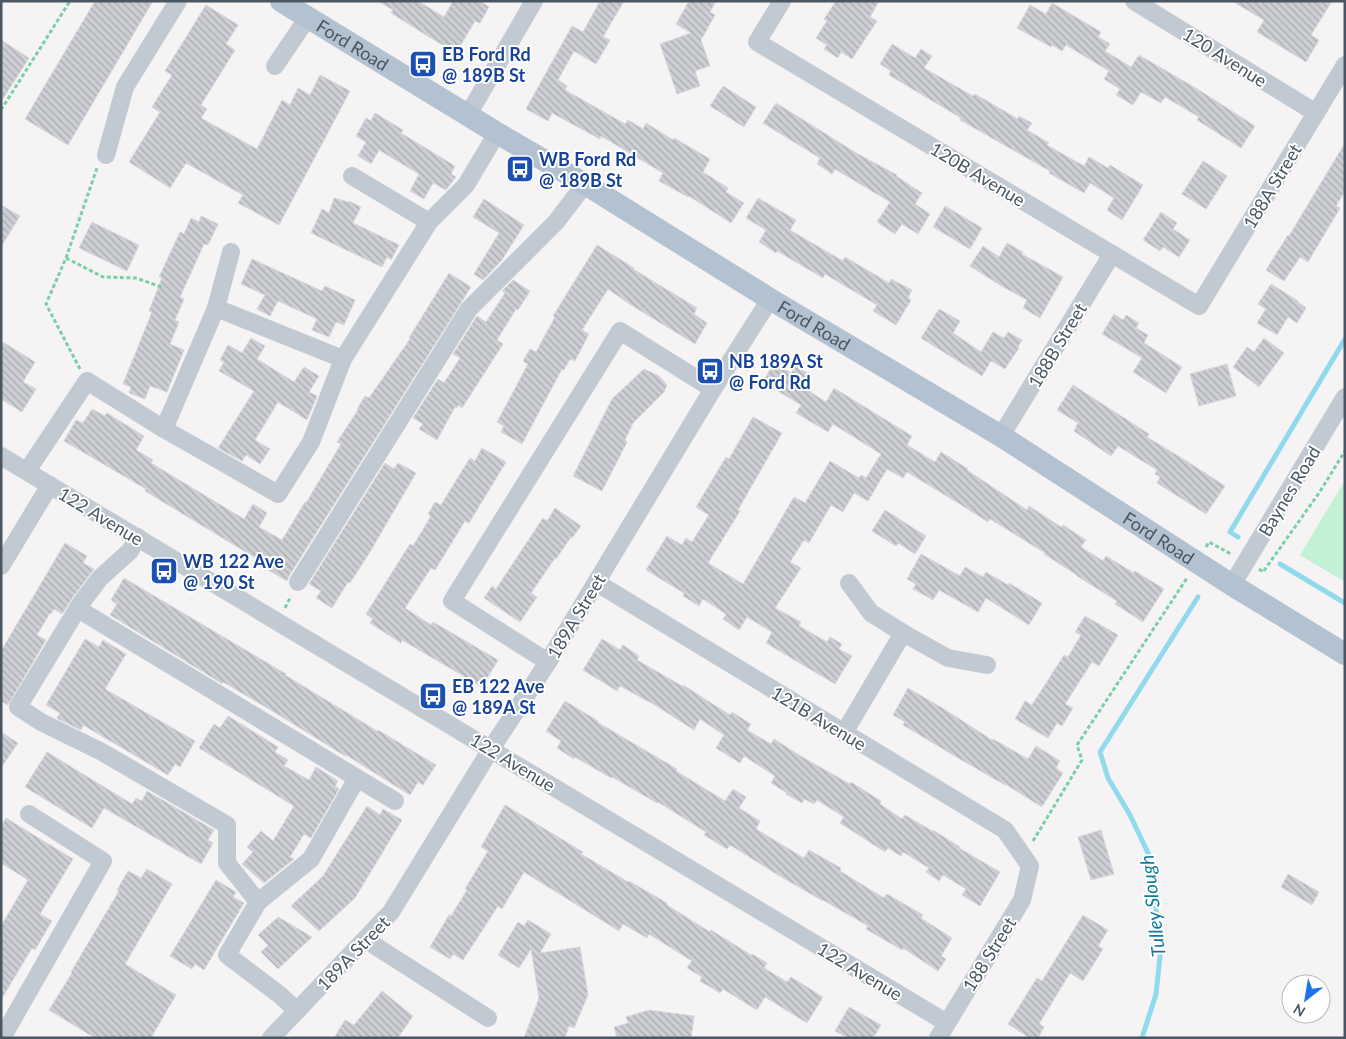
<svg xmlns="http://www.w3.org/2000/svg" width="1346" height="1039" font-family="Lato,sans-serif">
  <defs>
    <pattern id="building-back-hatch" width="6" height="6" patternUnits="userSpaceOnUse" patternTransform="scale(1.25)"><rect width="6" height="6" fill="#cdcfd5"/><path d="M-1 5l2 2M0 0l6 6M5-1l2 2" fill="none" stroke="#a8abb0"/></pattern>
  </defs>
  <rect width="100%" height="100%" fill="#f5f3f3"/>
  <polygon fill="#c3f1d5" points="1345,480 1345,582 1300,555"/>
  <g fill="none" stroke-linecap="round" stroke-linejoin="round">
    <g stroke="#90daee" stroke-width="5">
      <polyline points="1238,537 1230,532 1345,339"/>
      <polyline points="1280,564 1345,603"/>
      <polyline points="1142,1038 1156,994 1161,947 1149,855 1130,815 1108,778 1100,752 1198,597"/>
    </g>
  </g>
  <g fill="url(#building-back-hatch)" stroke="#d7d9de">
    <polygon points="95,1 153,1 68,145 25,119"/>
    <polygon points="378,1 418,1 444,17 453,1 480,1 489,7 480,23 475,21 456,53 426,35 391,13 393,10"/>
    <polygon points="600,1 624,1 603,37 610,40 596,64 574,51 558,80 567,86 565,90 625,124 628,120 643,129 646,123 673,140 674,138 710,159 703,172 728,188 726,192 744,203 731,223 689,196 688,197 659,181 663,173 601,136 600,139 552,113 548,121 526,109 572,26 583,32"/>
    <polygon points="689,1 716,1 710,12 715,15 701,40 710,66 695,71 700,86 677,94 660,44 691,33 676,24"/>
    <polygon points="836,1 879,1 870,17 877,21 852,59 841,52 838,58 824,49 827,45 816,38 827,21 824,19"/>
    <polygon points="1232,1 1332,1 1311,35 1319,40 1306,62 1257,32 1264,20"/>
    <polygon points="1052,3 1101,32 1098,37 1110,44 1105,51 1131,67 1139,55 1199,90 1255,126 1241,148 1197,120 1199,117 1165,97 1161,103 1141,92 1133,105 1116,95 1120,89 1104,79 1109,71 1066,45 1062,51 1052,45 1051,47 1017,28 1030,5 1046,14"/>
    <polygon points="206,5 238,25 226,44 235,50 201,105 207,109 201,118 257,149 282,100 290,105 298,88 310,95 320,75 350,91 279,225 238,203 243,195 186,163 170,188 129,162 160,112 152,107 172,75 165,71"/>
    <polygon points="1,40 29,58 1,102"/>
    <polygon points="892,44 915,58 921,49 932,56 924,68 973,96 975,94 1018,119 1019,116 1032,123 1027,130 1049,143 1047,145 1084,166 1089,157 1108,168 1110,165 1143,185 1122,220 1107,210 1114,198 1090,183 1084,193 1049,173 1050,171 960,120 961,118 889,75 891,71 880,64"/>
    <polygon points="723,86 756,107 744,127 710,106"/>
    <polygon points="776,103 858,154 897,175 896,176 922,193 915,204 930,214 918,234 902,224 895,234 877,222 890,202 835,169 832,174 817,164 820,158 763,123"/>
    <polygon points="375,113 403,130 401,133 455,166 451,174 456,177 446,190 433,183 424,199 410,191 419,174 379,150 371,164 358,156 366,142 356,136 366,118 371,121"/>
    <polygon points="1345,143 1345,191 1336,206 1340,208 1308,262 1300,257 1284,281 1266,270 1288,235 1289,236"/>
    <polygon points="1203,161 1227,176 1206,209 1182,194"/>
    <polygon points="334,198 348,202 349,201 361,207 353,223 399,245 391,260 387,257 382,267 311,233 322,209 329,213"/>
    <polygon points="758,198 796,220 790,230 843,261 845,257 889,283 891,279 912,290 908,298 911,300 896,325 873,311 877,305 825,274 823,278 777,251 776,253 759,242 766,230 746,218"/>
    <polygon points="484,199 524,225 502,260 483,280 474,274 499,233 473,217"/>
    <polygon points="1,205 20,216 1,247"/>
    <polygon points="945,206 982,228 970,249 933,227"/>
    <polygon points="1161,212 1177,223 1173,229 1190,240 1179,257 1163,247 1160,251 1143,240"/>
    <polygon points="201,216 218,224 208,245 204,244 180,297 184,299 175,320 179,322 170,344 184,350 167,392 150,386 145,399 129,393 131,387 123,384 152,312 149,311 162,278 159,277 180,232 184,234 191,218 199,222"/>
    <polygon points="92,222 139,245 127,271 79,248"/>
    <polygon points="1007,243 1023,252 1022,254 1063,277 1040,318 1023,308 1027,300 1003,287 970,266 983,246 999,257"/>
    <polygon points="597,245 634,268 633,269 697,308 694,314 707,323 695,344 631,305 608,289 582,330 589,334 575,361 570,359 564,370 562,369 522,444 501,432 504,426 497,422 528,364 523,361 530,349 536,352 555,317 553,316"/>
    <polygon points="252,259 322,291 325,286 355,300 344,325 336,322 329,337 312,330 317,319 278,301 270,316 257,309 265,295 241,284"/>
    <polygon points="449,273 471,287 289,576 287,581 265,568 267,565 145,491 146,489 64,441 76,420 83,423 92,409 105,416 107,413 144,436 136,450 153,460 151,463 244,519 253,504 267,513 259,527 282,540 305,502 306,503 341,444 337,442 358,410 357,409 365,396 369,398 410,339 409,338"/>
    <polygon points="513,280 530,291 518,310 516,309 497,340 503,344 462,408 458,405 457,408 455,407 437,440 419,429 423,424 413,418 438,379 444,383 460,358 453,354 477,316 486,322 505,293 502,291"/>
    <polygon points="1271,284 1298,301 1298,302 1306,308 1297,323 1288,317 1277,335 1257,323 1266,309 1258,304"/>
    <polygon points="939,309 960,321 953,333 981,352 993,332 1004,338 1008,332 1022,340 1018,347 1019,348 1005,369 991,361 982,376 921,338"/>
    <polygon points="1114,314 1123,320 1126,315 1139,323 1136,328 1148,335 1144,343 1182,367 1166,393 1133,372 1142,358 1102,334"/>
    <polygon points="251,338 265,346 257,359 294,382 304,367 319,376 309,392 317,396 307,420 278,402 255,440 270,449 260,464 246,455 242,461 218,448 254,391 219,371 224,362 220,360 228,345 242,353"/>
    <polygon points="1264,338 1284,353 1259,387 1233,367 1247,347 1254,352"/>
    <polygon points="1,341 35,362 23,382 36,389 22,412 1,399"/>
    <polygon points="774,363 791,373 796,366 812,376 804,388 826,402 834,388 912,436 907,445 935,462 941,452 968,469 967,470 1027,510 1029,506 1061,527 1063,525 1086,540 1081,547 1103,561 1106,556 1134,573 1135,571 1164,589 1143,622 1115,604 1117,601 1077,576 1077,575 1044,554 1045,553 990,519 988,522 963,506 907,472 903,478 887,469 868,501 854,493 843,512 831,505 809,543 804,540 790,562 801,568 775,608 801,622 799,626 827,642 830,637 842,644 839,649 852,656 835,684 766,643 772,632 747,617 739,630 723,619 726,614 703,599 699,606 683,596 684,593 646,570 667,536 682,545 686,538 692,542 709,515 696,507 726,457 729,459 753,417 782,433 738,510 740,511 708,563 743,584 794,497 805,503 830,461 859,478 861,475 866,478 881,454 833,424 828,432 796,413 801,405 763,382"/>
    <polygon points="1227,364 1236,396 1199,406 1190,374"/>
    <polygon points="644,369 659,376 667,385 664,392 633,423 625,440 627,442 602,491 573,476 612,399"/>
    <polygon points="1073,385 1149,434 1147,437 1188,462 1225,486 1206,514 1157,483 1160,477 1155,474 1157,470 1118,446 1111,456 1074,431 1078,423 1057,410"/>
    <polygon points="482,448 506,462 469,523 465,521 435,570 431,568 405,608 431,625 433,622 498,660 482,687 402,640 401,643 370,623 373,619 366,614 410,544 413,546 431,516 428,514 435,502 441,505 470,458 475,461"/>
    <polygon points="385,463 394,469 398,463 416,473 370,552 350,583 348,582 332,608 316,598 321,591 309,584"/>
    <polygon points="555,508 581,526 572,538 571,537 556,559 555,558 531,593 537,597 520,622 484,598 492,586 496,589 543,518 547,521"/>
    <polygon points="885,510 926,536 915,554 898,543 896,546 872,531"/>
    <polygon points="65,543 87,556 83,563 94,569 73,597 62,614 54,609 51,614 50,613 37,635 46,640 8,705 1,701 1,651"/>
    <polygon points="921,554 960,576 965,567 983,577 986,572 1008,585 1009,583 1042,603 1029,625 986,598 978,612 939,590 933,600 913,589 916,584 907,579"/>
    <polygon points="124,578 286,674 285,675 377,731 378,730 436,765 423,785 418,782 410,795 346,755 345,756 279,715 223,682 222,684 213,678 110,615 117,604 111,600"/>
    <polygon points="1085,616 1118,635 1099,666 1092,662 1065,704 1073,708 1062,726 1057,723 1048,738 1015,719 1025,701 1032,705 1064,655 1068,657 1081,635 1075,632"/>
    <polygon points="85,639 99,647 103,640 126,654 105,689 195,741 180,767 175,764 168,775 83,725 81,730 58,719 57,718 60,713 46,705"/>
    <polygon points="602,639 620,650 623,645 639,656 637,660 682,686 683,685 730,715 732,712 751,724 747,730 771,744 774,739 804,758 850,784 851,782 881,801 880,804 902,819 905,815 932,831 933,830 960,847 959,848 1000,872 980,906 962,895 966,889 943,875 939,881 926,872 929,868 903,852 901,856 888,848 885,852 840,823 844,817 817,800 814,804 804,799 802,803 786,794 787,793 771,783 775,776 744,756 740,763 716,748 724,735 700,719 694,730 655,705 620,686 617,691 583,670"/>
    <polygon points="908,688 944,709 992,740 993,739 1028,759 1036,746 1060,761 1056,768 1063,773 1042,807 1005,784 1005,785 958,758 903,725 905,722 893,715"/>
    <polygon points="565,701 598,721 597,722 677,769 676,771 725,801 733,789 746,797 739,808 760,821 756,829 804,858 809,850 841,868 840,871 884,898 887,894 923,915 921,918 952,938 941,956 946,959 938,971 903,948 902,950 866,929 868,926 823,900 823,901 778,875 730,845 727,849 704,835 706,832 658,802 657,803 612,777 611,778 575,757 574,759 557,748 561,741 546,731"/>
    <polygon points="228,716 278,747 275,752 288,760 284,766 309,780 316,767 338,781 335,786 339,789 311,838 304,834 290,857 294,859 264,883 242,864 253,852 247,847 261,831 273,841 294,806 199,748 214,724 220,728"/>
    <polygon points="1,732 18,743 1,768"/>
    <polygon points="47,752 132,804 136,798 142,801 147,791 214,830 208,840 213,843 201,864 104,808 92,828 25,787"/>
    <polygon points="505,805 583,852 581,854 628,882 629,881 667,903 667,905 710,932 711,930 751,955 752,954 767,963 764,968 787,982 791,977 823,997 807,1023 765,997 757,1010 723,989 720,993 700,981 702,977 687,968 692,961 649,934 647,938 623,924 619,931 524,872 502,909 498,906 463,960 453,954 450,959 430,947 449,915 451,916 467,890 465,889 488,851 481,847"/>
    <polygon points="367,806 380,815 383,809 402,820 355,898 319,931 291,906 323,876"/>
    <polygon points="6,818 73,859 40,914 52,921 35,950 32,948 1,1000 1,926 28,880 1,863 1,826"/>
    <polygon points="1101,830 1114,874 1091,880 1078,837"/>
    <polygon points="147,869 172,884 125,964 176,995 151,1038 95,1038 49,1010 72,973 71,972 119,891 117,890 128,871 141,878"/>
    <polygon points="1288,874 1319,892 1312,905 1281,887"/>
    <polygon points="216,880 236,892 233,897 244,903 204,970 195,964 192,969 170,956"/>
    <polygon points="1083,915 1108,930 1098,946 1103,949 1083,981 1070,973 1039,1024 1044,1027 1038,1038 1030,1038 1008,1024 1037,978 1042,981"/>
    <polygon points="278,917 312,937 278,969 261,952 268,945 258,935"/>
    <polygon points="528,920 551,934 540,953 580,947 588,995 574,1028 569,1026 565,1038 524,1038 539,998 531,949 519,968 498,955 518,922 524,926"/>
    <polygon points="382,991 413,1016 398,1038 334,1038 345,1020 354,1025"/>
    <polygon points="849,1007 881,1025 873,1038 848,1038 835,1031"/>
    <polygon points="649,1010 694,1016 691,1038 617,1038 614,1027 628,1023 626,1017"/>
  </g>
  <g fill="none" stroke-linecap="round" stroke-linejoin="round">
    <g stroke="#7ad0a6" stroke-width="3" stroke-dasharray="4 2.5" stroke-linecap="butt">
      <polyline points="1,110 70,1"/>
      <polyline points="66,258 103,277 136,278 164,288"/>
      <polyline points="80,369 46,304 66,258 97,168"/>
      <polyline points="1206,547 1209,542 1231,554"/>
      <polyline points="1259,569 1263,572 1319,493 1345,451"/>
      <polyline points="285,608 291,596"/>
      <polyline points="1033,841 1082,760 1077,745 1187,578"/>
    </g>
    <g stroke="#c1cad2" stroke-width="18">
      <polyline points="782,1 757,42 1199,306 1345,65"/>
      <polyline points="1134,1 1316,113"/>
      <polyline points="275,66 308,17"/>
      <polyline points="468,115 534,1"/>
      <polyline points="106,155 125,87 178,1"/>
      <polyline points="352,176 429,222"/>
      <polyline points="216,308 343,359"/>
      <polyline points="164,429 216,308 231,252"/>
      <polyline points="1001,436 1112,254"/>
      <polyline points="1,456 947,1023"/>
      <polyline points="27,471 87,381 164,429 278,494 311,442 343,359 429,222 466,185 497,133"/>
      <polyline points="138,537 130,551 100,578 81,603 18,707 41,722 102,752 227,825 227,863 258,902 227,955 280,995 297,1011"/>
      <polyline points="1,566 50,485"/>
      <polyline points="298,582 469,309 556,222 585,184"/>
      <polyline points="597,583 1005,830 1030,866 1022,900 938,1038"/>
      <polyline points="849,583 871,613 903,633 948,658 987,665"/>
      <polyline points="1232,585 1345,397"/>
      <polyline points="78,609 357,778 311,859 258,902"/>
      <polyline points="548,662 452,601 620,331 713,389"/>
      <polyline points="844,733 903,633"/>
      <polyline points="357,778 395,801"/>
      <polyline points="366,940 488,1018"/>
      <polyline points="2,1038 103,861 29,814"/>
      <polyline points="271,1038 391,912 491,749 548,662 713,389 770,299"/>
    </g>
    <path stroke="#b3c2d1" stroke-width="22" id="s1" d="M281,1L497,133L585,184L770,299L1001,436L1232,585L1345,654"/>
  </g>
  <defs>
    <g id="bus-square" transform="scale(1.4375)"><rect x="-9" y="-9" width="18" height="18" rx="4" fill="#1a4fb4" stroke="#fff"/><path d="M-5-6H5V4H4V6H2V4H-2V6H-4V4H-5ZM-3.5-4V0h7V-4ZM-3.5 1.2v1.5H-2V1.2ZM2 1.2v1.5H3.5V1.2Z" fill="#fff"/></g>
  </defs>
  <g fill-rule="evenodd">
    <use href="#bus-square" x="423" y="64"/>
    <use href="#bus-square" x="520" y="169"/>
    <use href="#bus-square" x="710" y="371"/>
    <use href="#bus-square" x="164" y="571"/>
    <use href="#bus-square" x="433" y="696"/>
  </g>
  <g text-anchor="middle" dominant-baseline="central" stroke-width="4" stroke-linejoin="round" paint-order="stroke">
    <g font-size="18" fill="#4a5661" stroke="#fff">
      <text stroke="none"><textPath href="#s1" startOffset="84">Ford Road</textPath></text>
      <text transform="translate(1225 57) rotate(32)">120 Avenue</text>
      <text transform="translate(978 174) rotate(31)">120B Avenue</text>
      <text transform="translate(1272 186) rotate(-59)">188A Street</text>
      <text stroke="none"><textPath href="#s1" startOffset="624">Ford Road</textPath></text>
      <text transform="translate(1057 345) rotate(-59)">188B Street</text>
      <text transform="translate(1289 491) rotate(-59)">Baynes Road</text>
      <text transform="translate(101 516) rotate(31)">122 Avenue</text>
      <text stroke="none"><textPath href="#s1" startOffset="1029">Ford Road</textPath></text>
      <text transform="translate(576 616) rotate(-59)">189A Street</text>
      <text transform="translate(819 718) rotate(31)">121B Avenue</text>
      <text transform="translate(513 762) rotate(31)">122 Avenue</text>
      <text transform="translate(353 953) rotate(-46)">189A Street</text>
      <text transform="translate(989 954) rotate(-58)">188 Street</text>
      <text transform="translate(860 971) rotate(31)">122 Avenue</text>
    </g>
    <g font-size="18" font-weight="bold" fill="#164399" stroke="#fff" text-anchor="start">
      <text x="442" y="54">EB Ford Rd<tspan x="442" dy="21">@ 189B St</tspan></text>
      <text x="539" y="159">WB Ford Rd<tspan x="539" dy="21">@ 189B St</tspan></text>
      <text x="729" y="361">NB 189A St<tspan x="729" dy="21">@ Ford Rd</tspan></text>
      <text x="183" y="561">WB 122 Ave<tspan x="183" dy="21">@ 190 St</tspan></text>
      <text x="452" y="686">EB 122 Ave<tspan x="452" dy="21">@ 189A St</tspan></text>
    </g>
    <g font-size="19" font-style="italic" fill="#0c7c9b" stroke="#fff">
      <text transform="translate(1152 906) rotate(-97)">Tulley Slough</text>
    </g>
  </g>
  <rect width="1346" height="1039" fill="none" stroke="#4a5661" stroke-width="5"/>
  <g transform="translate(1306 999) rotate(211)"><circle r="24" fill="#ffffff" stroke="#b7bbc0"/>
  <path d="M0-4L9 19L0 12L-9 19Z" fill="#1a73e8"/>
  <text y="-8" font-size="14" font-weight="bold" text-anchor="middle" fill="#4a5661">N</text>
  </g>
</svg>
